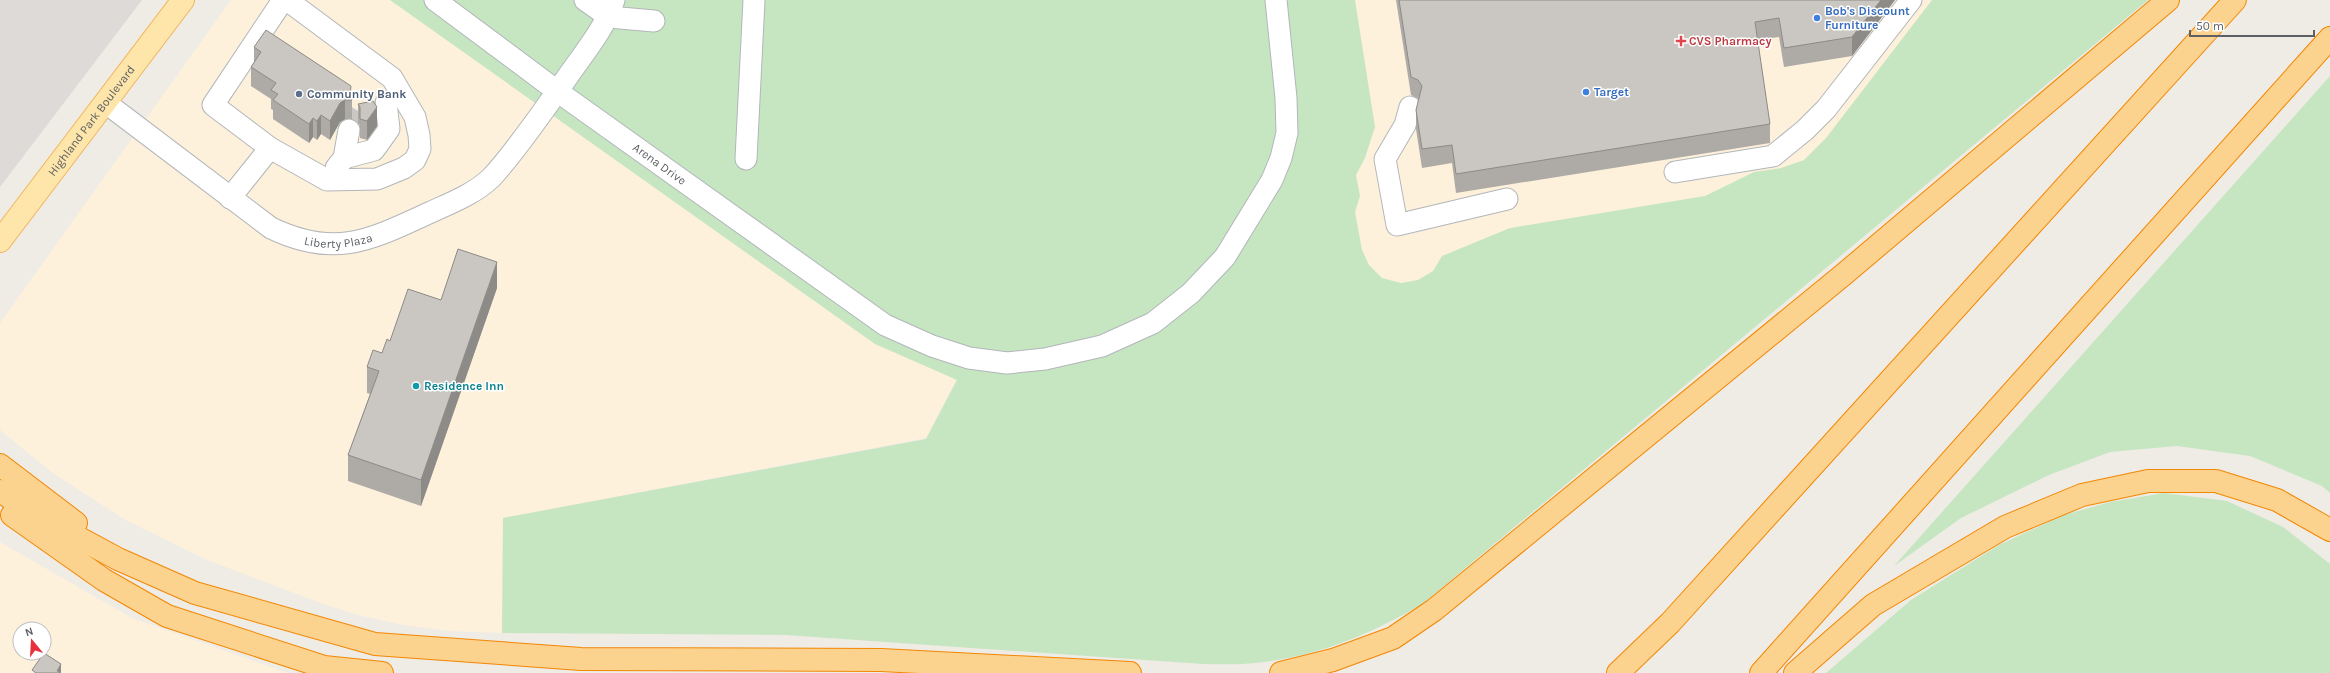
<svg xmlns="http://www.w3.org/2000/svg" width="2330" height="673" font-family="Karla,sans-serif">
  <rect width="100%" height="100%" fill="#efebe5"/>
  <g fill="#fef1db" fill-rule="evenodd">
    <polygon points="231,0 390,0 875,344 962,369 926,438 503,518 502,633 448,631 404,625 362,616 326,605 205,559 124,519 54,474 0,430 0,323"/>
    <polygon points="1320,0 1967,0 1802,205 1364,301"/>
    <path d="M0,542L132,618L288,673H0ZM20,629H44V653H20Z"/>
  </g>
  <polygon fill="#dedad7" points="0,0 142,0 0,187"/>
  <g fill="#c6e6c1">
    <path d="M390,0H1355L1375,127L1365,158L1356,175L1360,196L1355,212L1362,250L1369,265L1382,278L1401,283L1418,280L1433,271L1442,256L1510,228L1705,196L1754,172L1781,168L1804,160L1826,138L1932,0H2148L1421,605C1366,636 1319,656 1255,663C1238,665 1220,664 1203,664L786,635L502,633L503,518L926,439L957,380L875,344Z"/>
    <polygon points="2330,76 2330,493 2322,486 2250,456 2177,446 2110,452 2049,475 1961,518 1894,566"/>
    <polygon points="2164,493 2227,501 2283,527 2330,564 2330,673 1826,673 1911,600 1999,545 2064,515 2110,502"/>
  </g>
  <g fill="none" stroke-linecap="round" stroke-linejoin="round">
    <polyline stroke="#cac8c5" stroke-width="21" stroke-dasharray="21 10" stroke-linecap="butt" points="349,130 361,111"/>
    <g stroke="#b2b6ba" stroke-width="23">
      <g id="minor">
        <polyline points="283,0 213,105 270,148 327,180 377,179 404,168 415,160 420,149 419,135 415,117 392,78 287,0"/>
        <path id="s1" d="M435,0L557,91L885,325L932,346L969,358L1007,363L1045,359L1102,346L1153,323L1191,293L1225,257L1272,180L1281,158L1287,133L1286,98L1276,0"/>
        <polyline points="585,0 609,17 654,21"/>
        <path id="s2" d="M106,103L271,228C336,259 370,240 431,212C451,203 474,194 491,178C517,150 543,111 566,79C583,54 605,29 614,0"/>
        <polyline points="1410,107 1405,125 1385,159 1397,225 1507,199"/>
        <polyline points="344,158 374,150 389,129 386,103"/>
        <polyline points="746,159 754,0"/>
        <polyline points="336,168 344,158 349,130"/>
        <polyline points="1675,172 1773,156 1805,130 1826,109 1911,0"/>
        <polyline points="230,198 270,148"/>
      </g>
    </g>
    <g stroke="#f1b45c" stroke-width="24">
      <g id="major">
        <path id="s3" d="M0,241L183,0"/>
      </g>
    </g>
    <g stroke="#f28702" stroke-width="24">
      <g id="highway">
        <polyline points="0,465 76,523"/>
        <polyline points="0,491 33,513 118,559 195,593 375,644 581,659 881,660 1130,673"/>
        <polyline points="12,515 104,580 167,616 324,667 382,673"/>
        <polyline points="1281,673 1333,660 1393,638 1434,610 1843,275 2168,0"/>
        <polyline points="1618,673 1670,623 2235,0"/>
        <polyline points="1761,673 2330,38"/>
        <polyline points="1795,673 1873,605 2005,527 2082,495 2148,481 2216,481 2277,500 2330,530"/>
      </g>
    </g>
    <use href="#minor" stroke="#fff" stroke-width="21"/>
    <use href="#major" stroke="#fee6aa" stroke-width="22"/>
    <use href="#highway" stroke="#fcd28f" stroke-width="22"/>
  </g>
  <g fill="#aeaaa6">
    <polygon points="1396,0 1895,0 1852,56 1784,67 1779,37 1757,40 1770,124 1770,143 1456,193 1452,163 1422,168 1416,129 1416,110 1419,99 1411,95"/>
    <polygon points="254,47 351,98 352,100 352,119 345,119 340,122 330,140 321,134 317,140 313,137 309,143 273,119 273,110 271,109 271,99 251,86 251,67 254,62"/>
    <polygon points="358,104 377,126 367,140 360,138 360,125 358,123"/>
    <polygon points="497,288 421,506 348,481 348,455 370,394 367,393 367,367 382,353 390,341 441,300"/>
  </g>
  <g fill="#8d8b87">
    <polygon points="1881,0 1895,0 1852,56 1852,37"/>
    <polygon points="351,86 351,100 350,95"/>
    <polygon points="345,100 345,119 340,122 330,140 330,121 340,103"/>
    <polygon points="377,107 377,126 367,140 367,121"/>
    <polygon points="321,115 321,134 317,140 317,121"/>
    <polygon points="313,118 313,137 309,143 309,124"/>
    <polygon points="497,262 497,288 421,506 421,480"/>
    <polygon points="61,664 61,673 57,671"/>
  </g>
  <g fill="#cac6c1" stroke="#8d8b87">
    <polygon points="1399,0 1881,0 1852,37 1784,48 1779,18 1755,22 1770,124 1456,174 1452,145 1422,149 1416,110 1422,86 1418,80 1411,77"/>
    <polygon points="266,30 351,86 350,95 352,100 345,100 340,103 330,121 321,115 317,121 313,118 309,124 273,100 278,94 271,90 276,83 251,67 261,52 254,47"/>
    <polygon points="373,101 377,107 367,121 360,119 360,107 358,104"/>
    <polygon points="458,249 497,262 421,480 348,455 379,371 367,367 373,350 382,353 387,339 390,341 408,289 441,300"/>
    <polygon points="44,653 61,664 57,671 61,673 36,673 32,670"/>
  </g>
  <g fill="#3f7fe0" stroke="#fff" stroke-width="1.5">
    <circle cx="1817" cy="18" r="4"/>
    <circle cx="1586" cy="92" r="4"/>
  </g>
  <path fill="#e0444e" stroke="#fff" stroke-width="1.5" d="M1679 35h4v4h4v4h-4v4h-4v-4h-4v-4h4z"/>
  <circle fill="#5c6f8a" stroke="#fff" stroke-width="1.5" cx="299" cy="94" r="4"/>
  <circle fill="#0f9aa8" stroke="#fff" stroke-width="1.5" cx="416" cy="386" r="4"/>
  <g text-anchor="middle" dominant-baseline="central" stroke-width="3" stroke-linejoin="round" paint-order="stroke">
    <g font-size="12" font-weight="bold" fill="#366cbe" stroke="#fff" text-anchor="start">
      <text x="1825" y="11">Bob's Discount<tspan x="1825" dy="14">Furniture</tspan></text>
      <text x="1594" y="92">Target</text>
    </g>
    <g font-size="12" font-weight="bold" fill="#be3a42" stroke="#fff" text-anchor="start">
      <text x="1689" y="41">CVS Pharmacy</text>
    </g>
    <g font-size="12" font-weight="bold" fill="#4e5e75" stroke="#fff" text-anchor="start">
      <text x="307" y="94">Community Bank</text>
    </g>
    <g font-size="12" fill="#5d6165" stroke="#fff">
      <text stroke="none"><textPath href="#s3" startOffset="151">Highland Park Boulevard</textPath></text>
      <text stroke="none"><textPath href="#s1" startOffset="278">Arena Drive</textPath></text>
      <text stroke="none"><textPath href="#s2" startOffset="277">Liberty Plaza</textPath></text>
    </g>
    <g font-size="12" font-weight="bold" fill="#0d838f" stroke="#fff" text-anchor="start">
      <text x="424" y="386">Residence Inn</text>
    </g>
  </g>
  <g transform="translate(32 641) rotate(342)"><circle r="19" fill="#ffffff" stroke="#bec0c1"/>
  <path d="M0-3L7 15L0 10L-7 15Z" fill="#e8313b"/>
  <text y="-6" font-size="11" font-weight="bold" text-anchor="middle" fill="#5d6165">N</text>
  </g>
  <path d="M2190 30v6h124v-6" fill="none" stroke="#5d6165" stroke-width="2"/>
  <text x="2196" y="30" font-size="12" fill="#5d6165" stroke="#ffffff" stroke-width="3" paint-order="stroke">50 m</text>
</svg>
